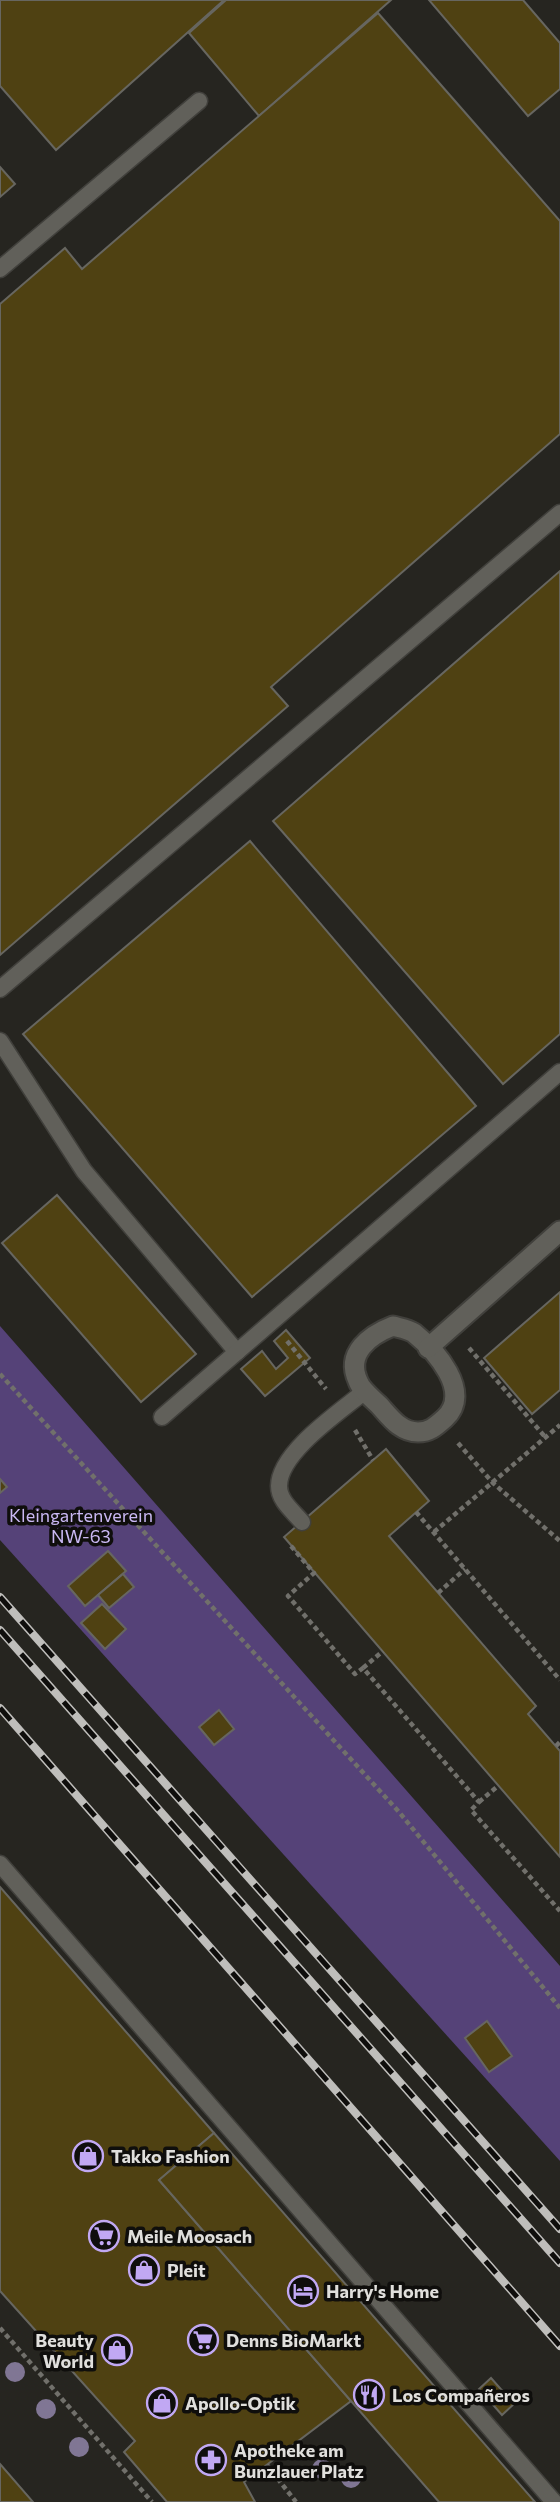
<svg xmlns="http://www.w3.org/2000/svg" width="560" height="2502" font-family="Commissioner,sans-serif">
  <rect width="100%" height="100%" fill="#262520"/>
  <polygon fill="#554278" points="0,1326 560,1966 560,2161 0,1540"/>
  <g fill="#4f4112" stroke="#676660" stroke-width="2">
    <polygon points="0,0 224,0 56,150 0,86"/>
    <polygon points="226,0 391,0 259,116 189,33"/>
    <polygon points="429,0 523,0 560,43 560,89 528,116"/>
    <polygon points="378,13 560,221 560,434 271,687 288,706 0,955 0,304 65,248 82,269"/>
    <polygon points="0,167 15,184 0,197"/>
    <polygon points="560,571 560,1034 503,1084 273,821"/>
    <polygon points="250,841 476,1106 252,1297 23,1034"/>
    <polygon points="57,1195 196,1354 141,1402 2,1243"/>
    <polygon points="560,1292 560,1390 532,1414 484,1358"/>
    <polygon points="286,1330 310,1358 265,1396 241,1369 262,1351 276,1369 288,1358 274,1341"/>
    <polygon points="386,1449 429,1501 389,1536 536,1706 528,1714 560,1751 560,1857 284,1537"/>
    <polygon points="0,1479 7,1487 0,1493"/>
    <polygon points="108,1551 126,1571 85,1606 68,1586"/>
    <polygon points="123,1574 134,1587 109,1608 98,1595"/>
    <polygon points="102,1604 126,1629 105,1649 81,1623"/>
    <polygon points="219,1710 234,1729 214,1745 199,1727"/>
    <polygon points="0,1887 214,2133 159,2180 351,2401 244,2482 255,2502 167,2502 124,2452 135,2441 0,2291"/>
    <polygon points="487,2021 512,2056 489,2072 465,2038"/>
    <polygon points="214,2133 535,2502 439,2502 351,2401 159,2180"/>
    <polygon points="491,2378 514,2404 502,2415 479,2389"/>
    <polygon points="0,2464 33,2502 0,2502"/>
  </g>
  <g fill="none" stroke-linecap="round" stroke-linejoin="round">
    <g stroke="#41403c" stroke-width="19">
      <g id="service">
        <polyline points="0,269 199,101"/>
        <polyline points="0,989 560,513"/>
        <polyline points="0,1041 84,1171 237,1352"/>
        <polyline points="162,1417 560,1072"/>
        <path d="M302,1522C293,1511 279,1501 279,1486C279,1452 341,1411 365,1391"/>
        <polyline points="0,1864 554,2502"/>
      </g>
    </g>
    <g stroke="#41403c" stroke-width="23">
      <g id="minor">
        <path d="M393,1326C400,1328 408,1329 414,1333C435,1350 473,1392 445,1418C436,1426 430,1432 418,1432C400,1432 390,1417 379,1405C373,1399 361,1390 358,1381C345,1353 370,1335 393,1326Z"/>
        <polyline points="428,1348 560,1231"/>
      </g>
    </g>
    <g stroke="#71706b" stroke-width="4.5" stroke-dasharray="5 3.5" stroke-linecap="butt">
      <polyline points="287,1341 326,1389"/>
      <polyline points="469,1348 546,1438"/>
      <polyline points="0,1374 399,1812 560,2008"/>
      <polyline points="355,1430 373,1460"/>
      <polyline points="458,1443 493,1483 560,1541"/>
      <polyline points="416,1512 560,1680"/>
      <polyline points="434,1532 560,1425"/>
      <polyline points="291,1546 314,1573 288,1596 355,1674 363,1668 479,1802 471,1810 560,1911"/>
      <polyline points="438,1593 465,1569"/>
      <polyline points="363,1668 383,1651"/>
      <polyline points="556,1746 560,1742"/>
      <polyline points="479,1802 498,1786"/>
      <polyline points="0,2328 152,2502"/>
      <polyline points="267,2465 296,2502"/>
    </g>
    <use href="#service" stroke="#61605a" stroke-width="16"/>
    <use href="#minor" stroke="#61605a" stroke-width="19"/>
    <g stroke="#bfbebb" stroke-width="8">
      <g id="rail">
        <polyline points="0,1597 560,2229"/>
        <polyline points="0,1630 560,2263"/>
        <polyline points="0,1708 560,2346"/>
      </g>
    </g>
    <use href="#rail" stroke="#0f0e0c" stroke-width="5" stroke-dasharray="16" stroke-linecap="butt"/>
  </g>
  <g fill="#807694">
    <circle cx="15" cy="2372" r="10"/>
    <circle cx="46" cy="2409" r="10"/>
    <circle cx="79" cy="2447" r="10"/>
    <circle cx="322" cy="2469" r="10"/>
    <circle cx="351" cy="2478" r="10"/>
  </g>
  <defs>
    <g id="shop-ring" transform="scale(1.575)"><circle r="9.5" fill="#0f0e0c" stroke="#c1a8f3" stroke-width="1.5"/><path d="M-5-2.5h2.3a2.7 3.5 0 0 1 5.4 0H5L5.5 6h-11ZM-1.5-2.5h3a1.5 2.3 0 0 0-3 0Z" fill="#c1a8f3"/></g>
    <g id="supermarket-ring" transform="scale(1.575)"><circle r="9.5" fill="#0f0e0c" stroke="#c1a8f3" stroke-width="1.5"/><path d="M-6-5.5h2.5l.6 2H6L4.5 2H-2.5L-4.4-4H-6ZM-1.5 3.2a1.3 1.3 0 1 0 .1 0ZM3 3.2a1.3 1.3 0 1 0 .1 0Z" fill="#c1a8f3"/></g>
    <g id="hotel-ring" transform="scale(1.575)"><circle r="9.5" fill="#0f0e0c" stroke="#c1a8f3" stroke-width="1.5"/><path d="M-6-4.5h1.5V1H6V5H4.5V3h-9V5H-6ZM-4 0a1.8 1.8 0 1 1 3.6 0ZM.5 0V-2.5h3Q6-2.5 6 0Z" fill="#c1a8f3"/></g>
    <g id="restaurant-ring" transform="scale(1.575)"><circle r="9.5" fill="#0f0e0c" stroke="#c1a8f3" stroke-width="1.5"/><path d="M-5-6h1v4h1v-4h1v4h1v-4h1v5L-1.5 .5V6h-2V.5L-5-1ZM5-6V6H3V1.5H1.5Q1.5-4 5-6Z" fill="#c1a8f3"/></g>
    <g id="pharmacy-ring" transform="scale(1.575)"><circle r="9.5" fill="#0f0e0c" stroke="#c1a8f3" stroke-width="1.5"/><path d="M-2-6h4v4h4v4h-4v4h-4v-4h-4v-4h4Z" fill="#c1a8f3"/></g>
  </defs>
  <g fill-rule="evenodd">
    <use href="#shop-ring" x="88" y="2156"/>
    <use href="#supermarket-ring" x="104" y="2236"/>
    <use href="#shop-ring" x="144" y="2270"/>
    <use href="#hotel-ring" x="303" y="2291"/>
    <use href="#supermarket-ring" x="203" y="2340"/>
    <use href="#shop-ring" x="117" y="2350"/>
    <use href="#restaurant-ring" x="369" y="2395"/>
    <use href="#shop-ring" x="162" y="2403"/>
    <use href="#pharmacy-ring" x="211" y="2460"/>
  </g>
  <g text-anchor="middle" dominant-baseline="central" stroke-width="7" stroke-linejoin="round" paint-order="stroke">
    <g font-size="18" fill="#cab8f3" stroke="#0f0e0c">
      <text x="81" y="1515">Kleingartenverein<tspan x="81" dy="21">NW-63</tspan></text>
    </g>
    <g font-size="18" font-weight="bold" fill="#e0dfdc" stroke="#0f0e0c" text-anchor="start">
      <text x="111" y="2156">Takko Fashion</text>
      <text x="127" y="2236">Meile Moosach</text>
      <text x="167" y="2270">Pleit</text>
      <text x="326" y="2291">Harry's Home</text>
      <text x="94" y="2340" text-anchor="end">Beauty<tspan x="94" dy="21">World</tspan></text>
      <text x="226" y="2340">Denns BioMarkt</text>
      <text x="392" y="2395">Los Compañeros</text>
      <text x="185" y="2403">Apollo-Optik</text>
      <text x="234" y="2450">Apotheke am<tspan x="234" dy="21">Bunzlauer Platz</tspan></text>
    </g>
  </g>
</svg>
